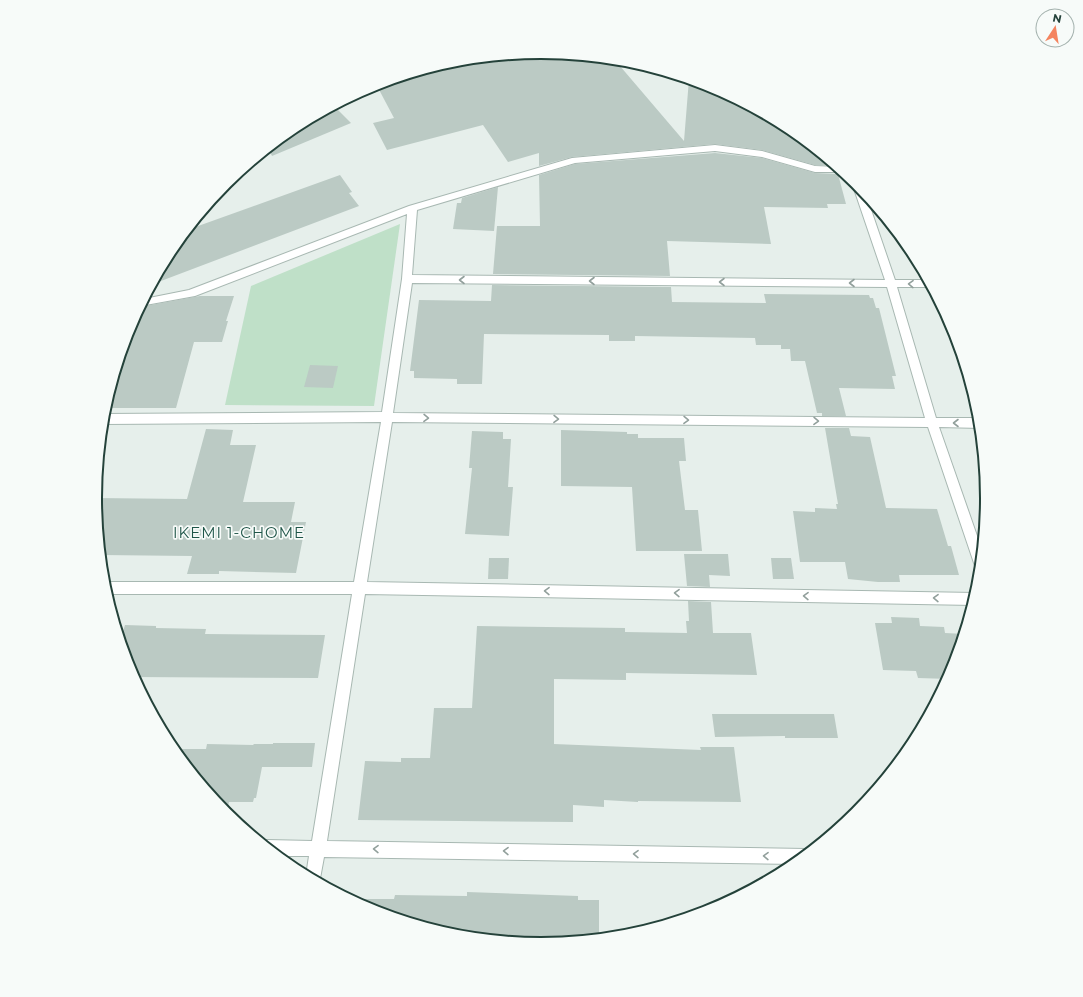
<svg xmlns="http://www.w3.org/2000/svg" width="1083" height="997" font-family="Montserrat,sans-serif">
  <rect width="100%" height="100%" fill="#e6efeb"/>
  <polygon fill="#bfe0c8" points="400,224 374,406 225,405 251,286"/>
  <g fill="#bbcac4">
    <polygon points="542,52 614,59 684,141 689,79 713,86 790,127 836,165 815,165 762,150 715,144 572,157 539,166 539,153 508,162 483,125 387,150 373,123 394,118 376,84 455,61"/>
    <polygon points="334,106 351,123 272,156 268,148 294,127"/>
    <polygon points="715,153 762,158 815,173 838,174 846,204 827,204 828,208 764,207 771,244 667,241 670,276 493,274 497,226 540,226 539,175 575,164"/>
    <polygon points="340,175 352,192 349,193 359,206 153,284 170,250 187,230"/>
    <polygon points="498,187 494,231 453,229 457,203 461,203 462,198"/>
    <polygon points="492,285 671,287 672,302 766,303 764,294 869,295 870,298 873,298 876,308 879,308 896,376 892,376 895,389 839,388 846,416 822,416 822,413 817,413 805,361 791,361 790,349 781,349 781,345 756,345 755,338 635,336 635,341 609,341 609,335 484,334 482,384 457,384 457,379 414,378 414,371 410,371 419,300 491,301"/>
    <polygon points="200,296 234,296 226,321 228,321 222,342 194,342 176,408 104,408 129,327 140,307"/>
    <polygon points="310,365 338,366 333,388 304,387"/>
    <polygon points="825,428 849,428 851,436 870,437 886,508 937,509 948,546 951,546 959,575 899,575 900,582 878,582 848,579 845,562 800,562 793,511 815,512 815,508 837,509 836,504 838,504"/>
    <polygon points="206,429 233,430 230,445 256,445 243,502 295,502 291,522 306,522 296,573 219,571 219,574 187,574 192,556 101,555 95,498 187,499"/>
    <polygon points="561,430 627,432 627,434 638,434 638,438 684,438 686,461 679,461 685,510 698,510 702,551 636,551 632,487 561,486"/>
    <polygon points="472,431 503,432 503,439 511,439 508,487 513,487 509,536 465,534 472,468 469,468"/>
    <polygon points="684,554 728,554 730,576 709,575 710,587 687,586"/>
    <polygon points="489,558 509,558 508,579 488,579"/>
    <polygon points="771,558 791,558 794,579 773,579"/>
    <polygon points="688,601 711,602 713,633 751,633 757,675 626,673 626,680 554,679 554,744 701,750 700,747 734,747 741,802 638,801 638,802 604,800 604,807 573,805 573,822 358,820 365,761 401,762 401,758 430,758 434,708 472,708 477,626 625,628 625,632 687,633 686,621 689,621"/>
    <polygon points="891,617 919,618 920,626 944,627 945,633 965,634 954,670 949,679 918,678 916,671 883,670 875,623 892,623"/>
    <polygon points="125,625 156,626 156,628 206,629 205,634 325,635 318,678 133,677 129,669 120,641"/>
    <polygon points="712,714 834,714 838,738 785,738 785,736 715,737"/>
    <polygon points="273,743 315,743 312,767 262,767 256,798 254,798 253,802 229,802 226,815 172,749 206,749 207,744 253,745 254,744 273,744"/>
    <polygon points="467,892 578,896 578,900 599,900 599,939 541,945 454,936 370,911 351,901 351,899 394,899 395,895 467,896"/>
  </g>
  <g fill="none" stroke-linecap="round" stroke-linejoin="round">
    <g stroke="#a8b8b2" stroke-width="2">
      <path id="street" d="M715,145L762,151L815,166L838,167L844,172H815L762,157L715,151L575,163L417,210L412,275L885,280L852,183L855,181L865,192L895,280H929L932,287H897L936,418H980L981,428L939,427L983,553L981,572L977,570L975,566L928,427L392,422L367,582L975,593L977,594L974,605L365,594L327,841L805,849L811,852L796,864L324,857L319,884L306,876L309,856H276L261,843L267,840L312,841L352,594H106L103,582H354L381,422L103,424V414L382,412L402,279L407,214L195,296L140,306L144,299L189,290L409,206L572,158ZM412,283L887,287L925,418L393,413Z"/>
    </g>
    <use href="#street" fill="#fff" fill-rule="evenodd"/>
  </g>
  <defs><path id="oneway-chevron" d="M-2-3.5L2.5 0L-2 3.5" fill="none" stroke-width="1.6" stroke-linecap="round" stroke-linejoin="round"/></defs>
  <g stroke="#92a09c">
    <use href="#oneway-chevron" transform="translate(462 280) rotate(-180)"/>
    <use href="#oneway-chevron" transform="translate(592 281) rotate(-180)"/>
    <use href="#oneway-chevron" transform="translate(722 282) rotate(-180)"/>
    <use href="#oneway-chevron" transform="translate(852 283) rotate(-180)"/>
    <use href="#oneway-chevron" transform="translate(911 284) rotate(-179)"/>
    <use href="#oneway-chevron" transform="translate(426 418) rotate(1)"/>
    <use href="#oneway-chevron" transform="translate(556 419) rotate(1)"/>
    <use href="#oneway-chevron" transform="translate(686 420) rotate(1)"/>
    <use href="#oneway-chevron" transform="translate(816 421) rotate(1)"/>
    <use href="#oneway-chevron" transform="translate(956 423) rotate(-180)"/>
    <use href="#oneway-chevron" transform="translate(547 591) rotate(-179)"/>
    <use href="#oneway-chevron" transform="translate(677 593) rotate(-179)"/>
    <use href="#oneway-chevron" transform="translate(806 596) rotate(-179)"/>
    <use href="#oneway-chevron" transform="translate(936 598) rotate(-179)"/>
    <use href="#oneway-chevron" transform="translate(376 849) rotate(-179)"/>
    <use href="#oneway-chevron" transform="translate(506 851) rotate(-179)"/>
    <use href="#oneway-chevron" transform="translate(636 854) rotate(-179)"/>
    <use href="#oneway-chevron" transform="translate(766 856) rotate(-179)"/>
  </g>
  <g text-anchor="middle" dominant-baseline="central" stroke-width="3.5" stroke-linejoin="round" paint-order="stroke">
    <g font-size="15" letter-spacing="1" fill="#1f5548" stroke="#f7fbf9">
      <text x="239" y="532">IKEMI 1-CHOME</text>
    </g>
  </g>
  <path d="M0 0H1083V997H0ZM102 498a439 439 0 1 1 878 0a439 439 0 1 1-878 0Z" fill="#f7fbf9" fill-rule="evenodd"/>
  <path fill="none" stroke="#24423a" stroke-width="2" d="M102 498a439 439 0 1 1 878 0a439 439 0 1 1-878 0Z"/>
  <g transform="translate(1055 28) rotate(12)"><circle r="19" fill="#f7fbf9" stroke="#a3b1ad"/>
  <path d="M0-3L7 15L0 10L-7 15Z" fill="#f4845f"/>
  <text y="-6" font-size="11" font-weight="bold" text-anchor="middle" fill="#24423a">N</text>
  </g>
</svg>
